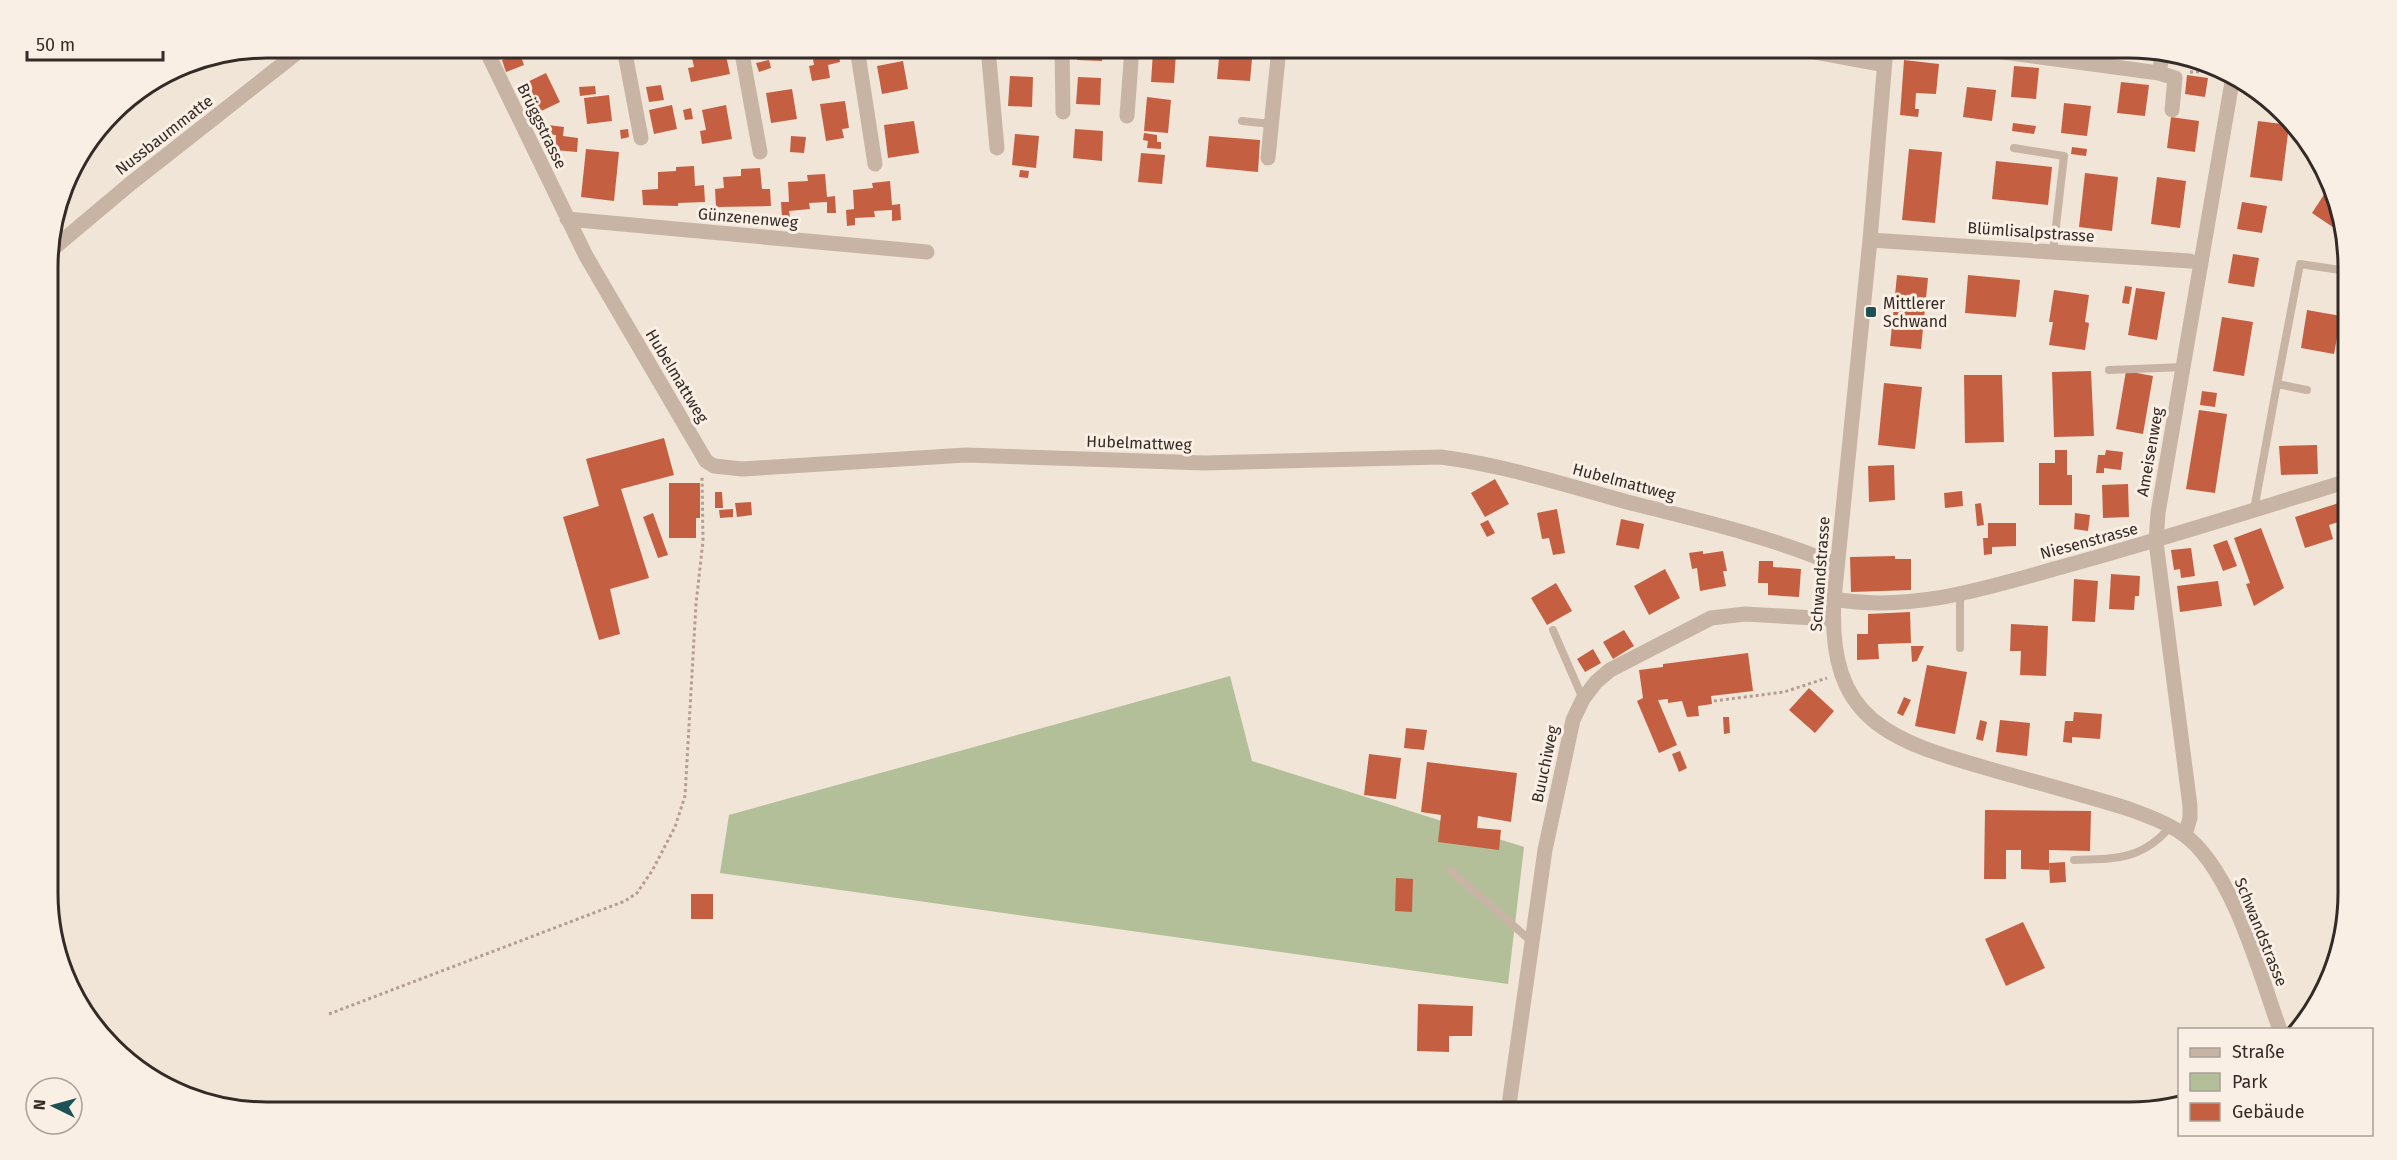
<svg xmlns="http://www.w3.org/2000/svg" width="2397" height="1160" font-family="'Fira Sans',sans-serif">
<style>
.green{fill:#b3bf99}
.building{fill:#c55f42}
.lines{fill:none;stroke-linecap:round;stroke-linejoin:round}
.path{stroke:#b49e8f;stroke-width:3;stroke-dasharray:3 3;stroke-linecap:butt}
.lane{stroke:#c8b4a4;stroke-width:8}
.street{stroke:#c8b4a4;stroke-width:15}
.poi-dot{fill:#1c5255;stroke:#f9efe4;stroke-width:2}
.labels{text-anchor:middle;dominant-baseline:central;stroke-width:6;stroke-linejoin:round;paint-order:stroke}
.street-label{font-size:16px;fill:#342a26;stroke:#f9efe4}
.poi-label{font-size:16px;fill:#342a26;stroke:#f9efe4;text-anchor:start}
.rim{fill:none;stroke:#342a26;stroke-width:3}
</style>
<rect width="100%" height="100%" fill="#f1e5d8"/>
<!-- green -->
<path class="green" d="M1230 676 1252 761 1524 847 1508 984 720 873 729 815Z"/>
<!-- building -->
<path class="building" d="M502 48H531V50L520 54 524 65 506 72 502 60 505 59Z
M573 48H604V49L574 54Z
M641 48H667L668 54 644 59Z
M713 48 714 53 725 51 730 74 691 82 688 68 694 67 690 49Z
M811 48H838L840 62 828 65 830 78 812 81 809 66 814 65Z
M1002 48H1026L1025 58 1002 57Z
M1077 48H1102V61L1077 60Z
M1220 48H1253L1250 81 1217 79Z
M1153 52 1176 53 1174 83 1151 82Z
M769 60 771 68 759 72 756 63Z
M1904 60 1939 64 1936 94 1916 93 1915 109H1919L1918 117 1900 115Z
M903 61 908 89 882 94 877 66Z
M2014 66 2039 68 2036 99 2011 97Z
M546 73 560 102 533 115 519 86Z
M2187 75 2208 78 2205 97 2185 94Z
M1010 76 1033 77 1032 107 1008 106Z
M1078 77 1101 78 1100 105 1076 104Z
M2121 82 2149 85 2145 116 2117 113Z
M661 85 664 100 649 102 646 87Z
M595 86 596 94 580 96 579 87Z
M1967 87 1996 90 1992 121 1963 117Z
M792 89 797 119 771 123 766 93Z
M609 95 612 121 587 124 584 98Z
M1147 97 1171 100 1168 133 1144 131Z
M845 101 849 128 842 129 844 138 826 141 820 104Z
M2064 103 2091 106 2087 136 2061 133Z
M672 105 677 129 654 134 649 110Z
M726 105 732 139 702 144 700 131 706 130 702 110Z
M691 108 693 119 685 120 683 110Z
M2171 117 2199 121 2195 152 2167 148Z
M914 121 919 153 888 158 884 125Z
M2258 121 2289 125 2282 181 2250 177Z
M2013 123 2036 126 2034 134 2012 131Z
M548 125 564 127 563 136 578 138 577 152 555 150 556 135 547 134Z
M628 129 629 137 621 139 620 130Z
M1075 129 1103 131 1102 161 1073 158Z
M1144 133 1157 135V142H1161V149L1147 148 1148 141 1143 140Z
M1015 134 1039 136 1036 168 1012 165Z
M791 136 806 137 804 153 790 152Z
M1209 136 1260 140 1258 172 1206 167Z
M2072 147 2087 149 2086 156 2071 154Z
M586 149 619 152 614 201 581 197Z
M1909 149 1942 152 1935 223 1902 220Z
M1141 153 1165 155 1162 184 1138 182Z
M1996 161 2052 167 2048 205 1992 199Z
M694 166 695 186 704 185 705 202 678 203V206L643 205 642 190 658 189V172L676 171V167Z
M760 168 762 189H770L771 206 716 207 715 189 724 188 723 177 741 176V169Z
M1020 170 1029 171 1028 178 1019 177Z
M2085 173 2118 177 2112 231 2079 227Z
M825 174 827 197 835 196 836 213H827V202L809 203 810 209 789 211 790 217 782 218 781 202H789L788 182 808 181 807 175Z
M2157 177 2186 181 2180 228 2151 224Z
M890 181 892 205 900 204 901 220 892 221V210L874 211 875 217 855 218V225L847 226 846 210 854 209 853 190 873 188 872 183Z
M2327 190 2346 236 2312 213Z
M2242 202 2267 206 2262 233 2237 229Z
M2233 254 2259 258 2254 287 2228 283Z
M1897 275 1928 278 1921 349 1890 346Z
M1968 275 2020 280 2016 317 1965 313Z
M2125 286 2132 287 2129 304 2122 303Z
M2136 288 2165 292 2157 340 2128 335Z
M2054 290 2089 295 2085 322 2089 323 2085 350 2049 345 2053 322H2049Z
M2307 310 2341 316 2334 354 2301 348Z
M2222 317 2253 322 2244 376 2213 371Z
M2091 371 2094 436 2054 437 2052 372Z
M2126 371 2153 376 2143 434 2116 429Z
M1964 375H2002L2004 442 1965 443Z
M1884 383 1922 387 1915 449 1878 445Z
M2202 391 2217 393 2215 407 2200 405Z
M2199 410 2227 414 2215 493 2186 489Z
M664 438 674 475 621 489 649 578 610 589 620 634 599 640 563 517 599 506 586 459Z
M2317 445 2318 474 2281 475 2279 446Z
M2055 450H2067V475H2072V505H2039V463H2055Z
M2106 450 2123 452 2121 470 2104 468V473H2096L2098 455H2105Z
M1894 465 1895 500 1869 502 1868 466Z
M1495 479 1509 504 1485 517 1471 493Z
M669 483H700V518H696V538H669Z
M2128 484 2129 517 2103 518 2102 485Z
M1962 491 1963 506 1945 508 1944 493Z
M715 492H722L723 508H715Z
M751 502 752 515 737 517 735 503Z
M2342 502 2348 519 2329 525 2333 539 2305 548 2295 517Z
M1981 503 1984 525 1977 526 1975 504Z
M733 509V517L720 518 719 510Z
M1557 509 1565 553 1553 555 1549 538 1542 539 1537 513Z
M653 513 668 555 658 558 643 517Z
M2075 513 2090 515 2088 531 2074 529Z
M1621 519 1644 524 1639 549 1616 545Z
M1488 520 1495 533 1487 537 1480 524Z
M1988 523H2016V546L1992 547V554L1984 555 1983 538H1988Z
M2261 528 2284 588 2254 606 2246 584 2250 583 2234 538Z
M2227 540 2237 566 2223 571 2213 545Z
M2191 548 2195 576 2181 578 2180 569 2174 570 2171 550Z
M1703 551V554L1723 551 1727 571H1723L1726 586 1700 591 1697 568 1692 569 1689 553Z
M1895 556V559H1911V590L1851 592 1850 557Z
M1759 561H1773V567L1801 569 1799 597 1768 595V583H1758Z
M1665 569 1680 598 1649 615 1634 586Z
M2111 574 2140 576 2139 596H2135L2134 610 2109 609Z
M2074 579 2098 581 2095 622 2072 621Z
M2218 581 2222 606 2180 612 2177 586Z
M1556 583 1572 611 1547 625 1531 598Z
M1910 612 1911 643 1878 644 1879 659 1857 660V634H1868V614Z
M2011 624 2048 626 2046 676 2020 675 2021 651H2010Z
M1624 630 1634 646 1613 659 1603 642Z
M1911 646H1924L1917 661 1912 662Z
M1593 649 1601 663 1585 672 1577 659Z
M1748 653 1753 691 1711 696 1712 704 1698 706 1699 716 1687 717 1682 701 1668 703V699L1658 700 1677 745 1659 753 1637 701 1643 698 1639 670 1663 667V664Z
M1927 665 1967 672 1955 734 1915 726Z
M1809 688 1834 711 1815 733 1789 710Z
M1904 697 1911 700 1903 716 1897 713Z
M2074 712 2102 714 2100 739 2072 737V743L2063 742 2065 721H2073Z
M1723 717H1729L1730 733 1724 734Z
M1980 720 1987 722 1983 741 1976 739Z
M2000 720 2030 723 2027 756 1996 752Z
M1406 728 1427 730 1424 750 1404 748Z
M1680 751 1687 768 1679 772 1672 754Z
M1369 754 1401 758 1396 799 1364 795Z
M1427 762 1517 773 1511 822 1478 816 1477 828 1501 830 1499 850 1438 842 1441 815 1421 812Z
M1985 810 2091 811 2090 851 2049 850V870L2021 869V850H2006V879H1984Z
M2065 862 2066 882 2050 883 2049 863Z
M1396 878 1413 879 1412 912 1395 911Z
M691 894H713V919H691Z
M2023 922 2045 968 2006 986 1985 939Z
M1418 1004 1473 1006 1472 1036H1449V1052L1417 1051Z"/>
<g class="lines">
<!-- path -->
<path class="path" d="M2190 72 2219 71
M1714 701 1784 692 1827 678
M329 1014 625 901 637 893 652 871 675 827 685 796 696 604 703 541 702 477"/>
<!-- lane -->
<path class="lane" d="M857 49 871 52 913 48
M1242 121 1272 124
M2014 148 2064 156 2053 252
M2109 370 2184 367
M2277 384 2300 264 2347 271
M2254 510 2277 384 2307 390
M1960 595V648
M1553 630 1583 699
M2074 860C2115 859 2142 860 2170 827
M1450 870 1531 941"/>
<!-- street -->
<path class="street" d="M485 48 586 256 699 449 706 461 714 466 742 469 966 455 1205 463 1441 457C1503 465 1566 485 1627 502 1698 520 1769 536 1837 565
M624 48 641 138
M741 48 760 152
M857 48 875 164
M988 48 997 148
M1062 48 1063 112
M1793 48 1884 65
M1886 48 1870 240 1834 599C1827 722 1891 741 1993 770 2039 783 2084 795 2129 809 2148 816 2167 823 2183 834 2232 868 2260 975 2280 1030
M1973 48 2159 73 2175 78 2172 110
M2159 73 2162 56
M1127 116 1132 48
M1268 158 1279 48
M567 219 927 252
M1870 240 2190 261
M49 252 130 184 303 48
M1834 599C1913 613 1990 587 2065 566 2160 540 2254 510 2348 481
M2185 835 2190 818V806L2156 542 2158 513 2233 76
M1508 1112 1545 850 1573 720 1583 699 1596 682 1610 670 1711 618 1745 614 1833 619"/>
</g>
<!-- markers -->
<rect class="poi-dot" x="1865" y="306" width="12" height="12" rx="3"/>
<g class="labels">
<!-- street labels -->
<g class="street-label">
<text transform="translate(542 126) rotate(64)">Brüggstrasse</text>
<text transform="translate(164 135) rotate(-38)">Nussbaummatte</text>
<text transform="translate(748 218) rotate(5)">Günzenenweg</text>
<text transform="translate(2031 232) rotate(4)">Blümlisalpstrasse</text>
<text transform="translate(677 376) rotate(59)">Hubelmattweg</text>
<text transform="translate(1139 443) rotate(2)">Hubelmattweg</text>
<text transform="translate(2150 452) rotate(-80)">Ameisenweg</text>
<text transform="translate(1624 482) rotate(15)">Hubelmattweg</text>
<text transform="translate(2089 541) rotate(-15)">Niesenstrasse</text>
<text transform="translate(1820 574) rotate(-86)">Schwandstrasse</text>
<text transform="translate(1545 764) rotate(-78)">Buuchiweg</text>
<text transform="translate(2261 932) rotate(68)">Schwandstrasse</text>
</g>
<!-- poi labels -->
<g class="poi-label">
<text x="1883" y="303">Mittlerer<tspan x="1883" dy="18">Schwand</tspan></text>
</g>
</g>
<!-- crop -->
<path d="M0 0H2397V1160H0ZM267 58H2129A209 209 0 0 1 2338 267V893A209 209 0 0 1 2129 1102H267A209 209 0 0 1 58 893V267A209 209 0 0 1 267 58Z" fill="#f9efe4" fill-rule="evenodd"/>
<path class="rim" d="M267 58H2129A209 209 0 0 1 2338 267V893A209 209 0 0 1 2129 1102H267A209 209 0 0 1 58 893V267A209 209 0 0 1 267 58Z"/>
<!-- legend -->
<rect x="2178" y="1028" width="195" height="108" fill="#f9efe4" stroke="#aaa098" stroke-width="1.5"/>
<rect x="2190" y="1048" width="30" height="9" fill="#c8b4a4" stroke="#aaa098" stroke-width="1.5"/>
<text x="2232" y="1058" font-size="18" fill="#342a26">Straße</text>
<rect x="2190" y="1073" width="30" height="18" fill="#b3bf99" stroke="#aaa098" stroke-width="1.5"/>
<text x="2232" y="1088" font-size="18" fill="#342a26">Park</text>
<rect x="2190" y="1103" width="30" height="18" fill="#c55f42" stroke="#aaa098" stroke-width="1.5"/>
<text x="2232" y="1118" font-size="18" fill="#342a26">Gebäude</text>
<!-- north arrow -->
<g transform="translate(54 1106) rotate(275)"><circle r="28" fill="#f9efe4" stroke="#aaa098" stroke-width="1.5"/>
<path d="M0-4.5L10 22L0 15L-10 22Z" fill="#1c5255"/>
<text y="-9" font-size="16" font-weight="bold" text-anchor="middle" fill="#342a26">N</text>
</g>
<!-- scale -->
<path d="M27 51v9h136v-9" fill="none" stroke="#342a26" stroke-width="3"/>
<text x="36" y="51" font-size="18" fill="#342a26" stroke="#f9efe4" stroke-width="4.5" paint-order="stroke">50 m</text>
</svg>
